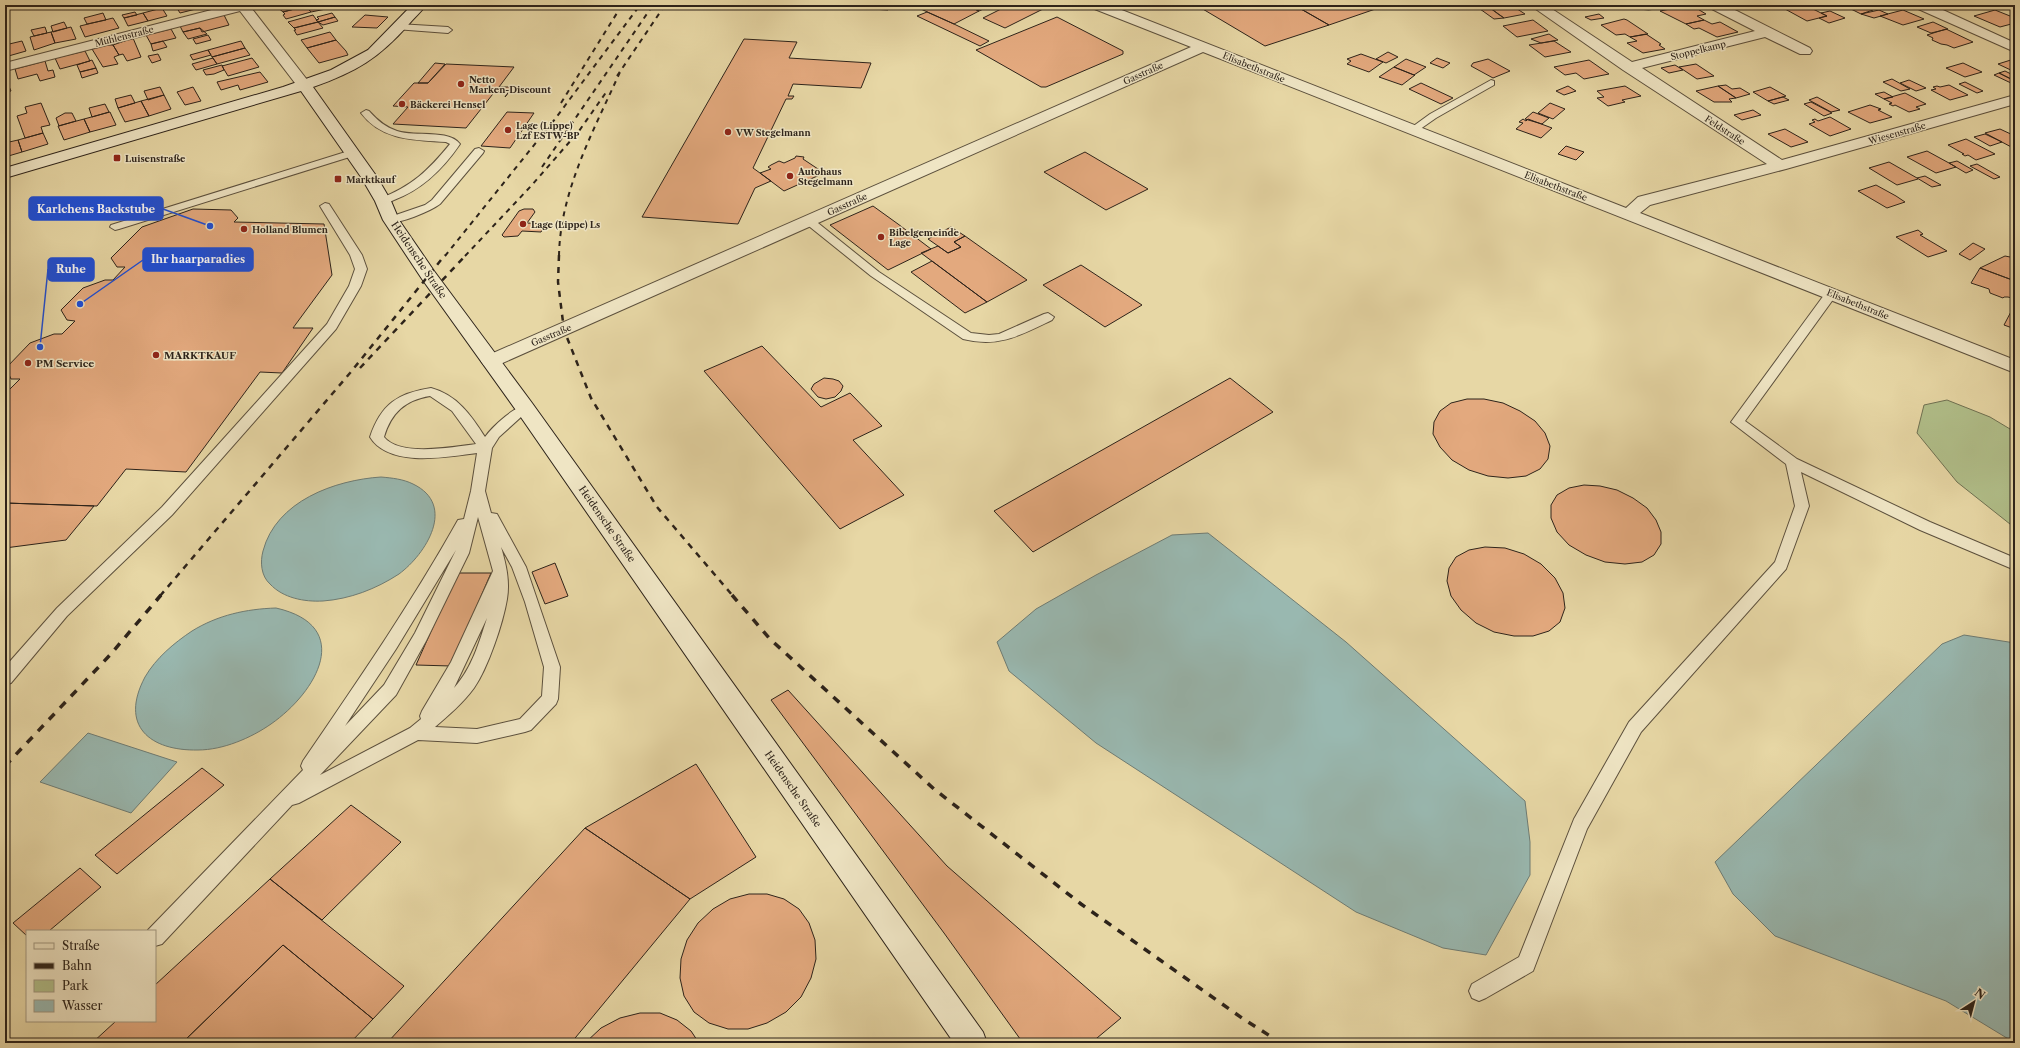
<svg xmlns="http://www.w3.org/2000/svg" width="2020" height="1048" font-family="'Libre Caslon Text',serif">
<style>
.green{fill:#b1bf8a;stroke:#6f7152}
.water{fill:#99b8b0;stroke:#6e7c74}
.building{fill:#e3a97e;stroke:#2d231a}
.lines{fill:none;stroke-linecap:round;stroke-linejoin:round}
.service-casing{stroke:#5c503d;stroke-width:2}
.minor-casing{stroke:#5c503d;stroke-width:2}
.secondary-casing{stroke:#2d231a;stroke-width:2}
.service{fill:#efe5c4;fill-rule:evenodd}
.minor{fill:#efe5c4;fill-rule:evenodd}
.secondary{fill:#efe5c4;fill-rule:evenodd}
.rail-far2{stroke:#2d231a;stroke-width:2;stroke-dasharray:5 5;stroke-linecap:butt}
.rail-far1{stroke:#2d231a;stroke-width:2.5;stroke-dasharray:6 6;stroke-linecap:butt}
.rail{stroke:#2d231a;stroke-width:3.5;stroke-dasharray:8 8;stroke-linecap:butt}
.poi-dot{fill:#8f2418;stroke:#efe5c4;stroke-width:1.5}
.labels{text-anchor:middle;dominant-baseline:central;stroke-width:3;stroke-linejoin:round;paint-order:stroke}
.far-street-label{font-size:9px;fill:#2d231a;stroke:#efe5c4}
.far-poi-label{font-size:9px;font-weight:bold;fill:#2d231a;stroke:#efe5c4;text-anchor:start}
.street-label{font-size:10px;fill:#2d231a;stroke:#efe5c4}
.poi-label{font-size:10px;font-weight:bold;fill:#2d231a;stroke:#efe5c4;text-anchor:start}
.leader{fill:none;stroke:#1d4ed8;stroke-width:1.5}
.callout-dot{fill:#1d4ed8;stroke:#efe5c4;stroke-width:1.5}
.callout{fill:#1d4ed8;stroke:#1d4ed8;stroke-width:1.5}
.callout-label{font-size:11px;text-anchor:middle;font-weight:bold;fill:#fff}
</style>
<rect width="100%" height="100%" fill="#e7d7a5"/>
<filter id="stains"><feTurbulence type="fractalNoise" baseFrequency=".005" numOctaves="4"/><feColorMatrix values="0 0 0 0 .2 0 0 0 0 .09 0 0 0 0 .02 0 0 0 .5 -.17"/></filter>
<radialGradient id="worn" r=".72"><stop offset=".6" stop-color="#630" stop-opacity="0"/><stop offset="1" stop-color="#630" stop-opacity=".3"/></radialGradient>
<!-- green -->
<path class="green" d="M1947 400 1990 417 2015 432V528L1957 482 1917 433 1924 405Z"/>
<!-- water -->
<path class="water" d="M381 477C392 478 403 479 413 484 457 505 426 554 399 574 376 589 350 599 323 601 304 602 283 598 270 584 261 576 260 562 263 551 276 501 335 480 381 477Z
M1208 533 1346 642 1525 801 1530 842V875L1486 955 1443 948 1356 912 1096 743 1009 671 997 642 1036 609 1096 575 1172 535Z
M276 608C355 626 317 692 271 724 251 738 223 750 198 750 150 751 119 726 145 677 156 658 174 643 192 631 218 615 246 609 276 608Z
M1964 635 2015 643V1043L1946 1001 1775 936 1733 894 1715 862 1942 644Z
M88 733 177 762 131 813 40 782Z"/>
<!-- building -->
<path class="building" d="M175 5H212L180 13Z
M282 5H306V6L283 12 276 6Z
M318 5H324L326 9 311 12 307 8Z
M800 5H889L888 10Z
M912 5H965L979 11 954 24Z
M965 5H992L979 11Z
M1009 5H1043L1047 7 1005 28 983 18Z
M1196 5H1294L1329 25 1265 46Z
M1294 5H1387L1329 25Z
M1503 5H1511L1525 14 1504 18 1489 7Z
M1691 5 1706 14 1697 16 1704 20 1686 24 1660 11Z
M1795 5H1805L1827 16 1807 21 1785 9Z
M1854 5 1864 6 1873 10 1861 14 1847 7Z
M306 6 311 12 286 19 283 15 285 14 283 12Z
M162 8 167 16 148 21 143 13Z
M1490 8 1498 14 1504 18 1494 19 1480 9Z
M1879 10 1888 14 1874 18 1861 14Z
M1903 10 1924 19 1903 25 1880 16Z
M1995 10 2015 18V23L2000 27 1974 16Z
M1830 11 1845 18 1829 23 1819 18 1827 16 1821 13Z
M135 12 137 15 124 18 122 15Z
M927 12 954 24 989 41 980 46 917 16Z
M103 13 106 20 87 24 84 18Z
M143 13 148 21 128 26 124 18Z
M332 13 335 17 318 22 316 20 319 19 317 17Z
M1599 14 1604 18 1591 20 1585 17Z
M224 15 229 25 202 32 200 28 183 32 180 26Z
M313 15 318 22 294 28 288 22Z
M365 15 388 17 377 28 352 27Z
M335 17 338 21 323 25 318 22Z
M1057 17 1123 51V54L1046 87H1041L976 50Z
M113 18 119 28 85 37 80 26Z
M1624 19 1627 20 1648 34 1630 37 1625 34 1616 35 1601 25Z
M1533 20 1548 31 1517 37 1503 26Z
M1704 20 1712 24 1720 22 1738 32 1717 37 1699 28 1694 29 1686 24Z
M64 22 67 28 53 32 51 26Z
M318 22 323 28 297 35 294 30H296L294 28Z
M1933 22 1948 29 1931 33 1917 27Z
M45 27 47 33 34 36 31 30Z
M71 27 76 39 55 43 51 32Z
M200 28 207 34 188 39 183 32Z
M171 29 176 38 151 44 146 35Z
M1946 29 1973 42 1954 48 1947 45 1941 44 1932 40 1933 38 1927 35Z
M51 32 55 43 34 50 30 37Z
M330 32 336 40 307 48 301 40Z
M1549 34 1558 40 1541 43 1531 39Z
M1646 34 1661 44 1659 45 1665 49 1643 53 1627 43 1637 41 1630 37Z
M208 35 211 40 196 44 193 39Z
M133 38 141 57 127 61 123 54 119 55 113 45Z
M744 39 797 42 789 58 871 63 861 88 793 84 788 96H794L792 99H786L753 168 771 181 755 188 738 224 642 217Z
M336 40 346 51 348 55 319 63 307 48Z
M22 41 26 51 5 57V45Z
M163 41 167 47 153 51 151 44Z
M241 41 245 48 212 57 208 50Z
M1554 41 1571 52 1545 57 1529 45Z
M107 45H113L119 55 114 57 118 64 103 67 92 49Z
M245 48 250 55 217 64 212 57Z
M208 50 211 55 193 60 190 55Z
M85 51 90 61 60 69 55 58Z
M1388 52 1398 57 1386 63 1376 59Z
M158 54 161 60 152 63 148 56Z
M1361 54 1383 62 1369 72 1347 64 1351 61 1347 59Z
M213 58 217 64 196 70 192 64Z
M252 58 259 67 228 76 222 66Z
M1437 58 1450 63 1443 68 1430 63Z
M1406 59 1426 67 1414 75 1394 67Z
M1488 59 1510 71 1493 78 1471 66 1473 63Z
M2014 59 2015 72 1998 64Z
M92 60 96 68 80 72 77 65Z
M1589 60 1609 74 1584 79 1576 73 1565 75 1554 67Z
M45 61 48 71 53 70 55 77 40 81 37 74 18 79 15 69Z
M435 63 445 64 428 83H418Z
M1963 63 1982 72 1965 77 1946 68Z
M446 64 514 67 499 87H513L505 97 509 91 496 90 466 128 393 124 408 107 393 106 414 83H428Z
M1696 64 1714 76 1697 79 1679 67Z
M222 65 224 70 214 74 206 75 203 70Z
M1675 65 1683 70 1669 73 1661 68Z
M1394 67 1414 75H1415L1402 85 1379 77Z
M96 68 98 73 82 78 80 72Z
M2005 71 2015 76V81L1999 73Z
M260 72 268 82 240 90 238 85 221 90 217 82Z
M1999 73 2015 81V82L2011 83 1994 75Z
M1892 79 1910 89 1901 91 1883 82Z
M1909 80 1926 88 1916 91 1900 83Z
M1965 82 1983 91 1977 93 1959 84Z
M1421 83 1453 98 1441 104 1409 89Z
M5 84H8L11 91 5 93Z
M1726 85 1732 89 1740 88 1750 94 1736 98 1718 86Z
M1949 85 1968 95 1950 100 1931 90 1936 89 1933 87 1937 86 1940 87Z
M1568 86 1576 91 1564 95 1556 91Z
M1625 86 1641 96 1622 100 1625 102 1608 106 1597 98 1604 97 1597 91Z
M1718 86 1736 98 1729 99 1732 102H1714L1696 91Z
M160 87 164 95 148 100 144 91Z
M193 87 201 101 185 105 177 92Z
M1770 87 1786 96 1768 101 1753 92Z
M1884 92 1893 97 1884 99 1875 94Z
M1905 93 1926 104 1916 107 1920 109 1909 112 1895 105 1893 106 1889 104 1892 103 1884 99Z
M131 95 135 103 118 108 115 99Z
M164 95 171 109 149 116 141 101Z
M1783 97 1789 100 1774 104 1768 101Z
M1817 97 1840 110 1831 112 1809 100Z
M141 101 149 116 125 122 118 108Z
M1811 102 1832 113 1824 116 1804 104Z
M41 103 50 125 41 127 43 133 25 138 17 116 27 113 25 107Z
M1550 103 1565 109 1553 119 1538 113Z
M105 104 109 112 92 117 89 108Z
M1870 105 1881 109 1878 110 1892 117 1870 123 1848 112Z
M1753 110 1761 115 1742 120 1734 115Z
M110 112 116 125 90 132 84 119Z
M507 112 534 113 510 148 481 146Z
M1533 112 1549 118 1542 124 1525 119Z
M65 113H72L76 121 59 126 56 118Z
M1830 117 1851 129 1830 136 1809 124 1815 122 1812 120 1815 119 1818 121Z
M84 119 90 132 64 140 58 126Z
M1523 119 1526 121 1528 119 1552 128 1541 138 1516 129 1523 123 1519 122Z
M1785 129 1808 142 1791 147 1768 134Z
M2000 129 2015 136V149L1985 133Z
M5 130 10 142 5 143Z
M43 133 48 144 22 152 18 140Z
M1985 134 2002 142 1990 146 1974 137Z
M1966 139 1995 154 1976 160 1968 155 1965 156 1962 154H1964L1948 145Z
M18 140 22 152 5 157V143Z
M1566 146 1584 152 1576 160 1558 154Z
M1927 151 1949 163 1956 167 1936 173 1907 157Z
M1085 152 1148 189 1106 210 1044 172Z
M796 156 804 157 803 159 824 173 784 191 760 173 771 169 768 167 771 165 779 161 784 163 795 158Z
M1957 161 1973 170 1966 173 1949 163Z
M1889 162 1917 178 1918 179 1897 185 1869 168Z
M1977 164 2000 177 1994 179 1970 166Z
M1925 176 1941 185 1932 187 1917 178Z
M1876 185 1896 196 1905 202 1887 208 1858 191Z
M873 206 898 224 931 249 888 270 830 225Z
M193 209 231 210 238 218 234 222 324 224 332 275 293 328H313L282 373 260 372 186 472 126 469 97 506 5 503V394L20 379H11L6 368 30 343 54 334H62L75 321 67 320 61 310 83 288 105 280H113L125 267H117L111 258 142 227Z
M524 209H533L535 212 527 223 546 224 541 232 522 231 518 236 504 237 502 235 519 211Z
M951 227 965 236 954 242 961 247 948 253 928 239Z
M1918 230 1923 234 1920 235 1947 251 1928 257 1896 237Z
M965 236 1027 280 987 302 921 253 938 246 948 253 961 247 954 242Z
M1973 243 1985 249 1970 260 1959 254Z
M2005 256 2015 258V281L1980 268Z
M932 261 987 302 965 313 911 272Z
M1081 265 1142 305 1105 327 1043 285Z
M1980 268 2015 281V299L2008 297H2004L2003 298 1990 293 1989 289 1971 283Z
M2015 304V329L2004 325Z
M762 346 821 407 850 393 882 426 853 440 904 495 840 529 704 371Z
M824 378 833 379 839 381 843 386 841 391 835 397 826 399 818 397 811 389 814 384Z
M1230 378 1273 412 1033 552 994 511Z
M1467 399H1484L1503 403 1520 411 1535 421 1545 433 1550 446 1548 459 1540 469 1526 476 1508 478 1488 476 1469 470 1452 460 1440 447 1433 434 1434 422 1440 411 1451 403Z
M1584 485 1600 486 1617 490 1633 498 1647 508 1656 520 1661 532V544L1654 555 1642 562 1625 564 1605 562 1586 555 1569 545 1557 532 1551 518V505L1557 495 1569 488Z
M5 503 94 506 66 540 5 548Z
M1485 547 1505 548 1524 554 1541 564 1555 578 1563 593 1565 608 1560 622 1549 631 1533 636H1514L1494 632 1476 623 1461 610 1451 596 1447 581 1449 568 1456 557 1469 550Z
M555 563 568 596 545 604 532 572Z
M457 573H491L451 666 416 665Z
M788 690 947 866 1121 1018 1091 1043H1023L944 933 771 700Z
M696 764 756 857 690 899 585 828Z
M202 768 224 785 117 874 95 855Z
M351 805 401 842 322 920 270 879Z
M585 828 690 899 571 1043H387Z
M80 868 101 887 49 931H27V936L13 923Z
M270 879 404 986 373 1019 283 945 182 1043H92L116 1021H155V985Z
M749 894H767L784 899 799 909 809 923 815 940 816 959 811 978 801 997 786 1012 767 1023 748 1029H728L709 1023 694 1012 684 996 680 978 681 959 687 940 698 923 713 909 730 899Z
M283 945 373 1019 350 1043H182Z
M640 1013H660L677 1020 691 1031 699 1043H585L601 1028 620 1018Z"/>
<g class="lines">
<defs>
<path id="service" d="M398 24 448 27 452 30 448 33 395 29 394 27Z
M1491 80 1494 81V85L1436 118 1416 132H1410L1408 130 1430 114Z
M366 110 369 111C377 120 385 127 397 131 415 137 449 129 460 144 443 169 423 189 394 200 389 202 385 205 379 203L378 201 379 199C412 186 428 171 450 144L446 142C415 140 382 141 361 113Z
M479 148 484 151 483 153 440 204C431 211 398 225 387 222L386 220 387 218 425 205 432 200 475 149Z
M352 150 356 151 357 153 356 155 119 229 115 230 110 227 111 225Z
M325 203 329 204 362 255 367 269 361 286 336 329 172 515 67 616 11 683 5 685V667L57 608 162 507 327 324 349 286 355 269 350 255 320 206Z
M809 218 813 219 879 272 971 333 989 335 999 334 1044 314 1048 313 1054 317 1052 320C1021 335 999 348 963 339L871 276 805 223 804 221Z
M1831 290 1837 294 1745 421 1797 459 1930 522 2015 558V570L1920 530 1801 472 1809 506 1786 569 1641 732 1587 829 1533 971 1486 998 1479 1001 1472 998 1469 991 1472 984 1519 957 1574 819 1629 722 1775 562 1795 506 1786 464 1731 422 1827 291Z
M431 388C457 395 471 415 485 437 491 428 518 402 530 405L531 408 499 437 492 448 485 491 491 513 497 514 526 567 560 667 558 699 556 704 531 730 525 732 477 743 418 740 299 803 292 805 162 944 155 946V931L148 930 303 770 301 766 303 761C357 682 411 604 458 520L464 519 471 491 477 453C447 457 389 468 370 437 381 404 398 393 431 388ZM430 396 452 411 476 444C453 447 400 457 384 437 391 413 405 400 430 396ZM478 517 493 571 451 662 422 711 420 716 421 719 410 728 320 775 396 695 426 641 469 553ZM501 547 512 567 525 602 544 667 542 696 520 719 477 729 435 727C449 715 463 703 474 688 488 668 503 623 507 599 510 581 506 564 501 547ZM456 550 415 633 384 685 345 726 396 649ZM487 618C479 643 472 668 454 688Z"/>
<path id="minor" d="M231 5H249L308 81 310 84 308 87H298L240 11 5 71V63Z
M1090 5H1109L1626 208 1638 197 1767 164 1623 70 1530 5H1546L1632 62 1755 31 1710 8 1708 5H1725L1810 48 1812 51 1810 54H1800L1765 37 1642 68 1782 160 2015 95V104L1786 169 1650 205 1640 213 2015 360V373L1203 52 498 365 491 367 484 365 481 361 484 357 1191 47 1092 8Z
M1643 5H1659C1655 10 1650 10 1644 9Z
M1914 5H1932L2015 43V52L1916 8Z"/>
<path id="secondary" d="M412 5H426C421 12 415 17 409 24 379 58 356 72 313 87L377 177 391 201 399 220 434 271 532 403 983 1032 987 1043H954L518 413 422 279 383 220 375 201 361 177 301 91 5 178V168L283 87 331 70 368 50Z"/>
</defs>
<!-- service casing -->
<use href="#service" class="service-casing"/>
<!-- minor casing -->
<use href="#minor" class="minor-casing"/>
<!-- secondary casing -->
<use href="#secondary" class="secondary-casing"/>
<!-- service -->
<use href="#service" class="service"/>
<!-- minor -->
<use href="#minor" class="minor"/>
<!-- secondary -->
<use href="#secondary" class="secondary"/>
<!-- rail-far2 -->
<path class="rail-far2" d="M617 76 665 5
M561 103 622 5
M542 167 653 5
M445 256 555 119 640 5
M465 256 532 185 579 131 607 91
M559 256C560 191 594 130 620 72"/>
<!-- rail-far1 -->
<path class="rail-far1" d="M559 255 558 282 564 330 591 398 657 507 733 596
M360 368 466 255
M160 596 350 373 445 255"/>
<!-- rail -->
<path class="rail" d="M732 595 770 639 934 789 1081 904 1242 1018 1281 1043
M5 766 110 655 161 595"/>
</g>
<!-- markers -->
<g class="poi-dot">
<circle cx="461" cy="84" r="4"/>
<circle cx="402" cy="104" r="4"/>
<circle cx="508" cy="130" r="4"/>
<circle cx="728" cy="132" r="4"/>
<rect x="113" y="154" width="8" height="8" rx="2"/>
<circle cx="790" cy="176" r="4"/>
<rect x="334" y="175" width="8" height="8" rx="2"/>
<circle cx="523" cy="224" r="4"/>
<circle cx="244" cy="229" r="4"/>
<circle cx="881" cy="237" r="4"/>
<circle cx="156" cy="355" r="4"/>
<circle cx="28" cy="363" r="4"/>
</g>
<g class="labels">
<!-- far-street labels -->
<g class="far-street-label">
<text transform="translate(124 36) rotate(-14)">Mühlenstraße</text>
<text transform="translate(1698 50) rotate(-14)">Stoppelkamp</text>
<text transform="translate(1254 67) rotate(22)">Elisabethstraße</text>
<text transform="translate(1143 73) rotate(-24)">Gasstraße</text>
<text transform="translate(1725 130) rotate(33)">Feldstraße</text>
<text transform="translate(1897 133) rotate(-16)">Wiesenstraße</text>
<text transform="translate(1556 186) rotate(21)">Elisabethstraße</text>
<text transform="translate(847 204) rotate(-24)">Gasstraße</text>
<text transform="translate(1858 304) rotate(22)">Elisabethstraße</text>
<text transform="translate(551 335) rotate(-23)">Gasstraße</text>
</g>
<!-- far-poi labels -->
<g class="far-poi-label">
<text x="469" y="79">Netto<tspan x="469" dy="10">Marken-Discount</tspan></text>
<text x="410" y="104">Bäckerei Hensel</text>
<text x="516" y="125">Lage (Lippe)<tspan x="516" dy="10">Lzf ESTW-BP</tspan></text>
<text x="736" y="132">VW Stegelmann</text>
<text x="125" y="158">Luisenstraße</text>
<text x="798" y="171">Autohaus<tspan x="798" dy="10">Stegelmann</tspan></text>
<text x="346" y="179">Marktkauf</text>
<text x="531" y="224">Lage (Lippe) Ls</text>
<text x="252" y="229">Holland Blumen</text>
<text x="889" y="232">Bibelgemeinde<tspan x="889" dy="10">Lage</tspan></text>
</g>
<!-- street labels -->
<g class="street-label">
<text transform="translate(419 260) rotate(56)">Heidensche Straße</text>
<text transform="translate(607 524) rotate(55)">Heidensche Straße</text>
<text transform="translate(793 789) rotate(55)">Heidensche Straße</text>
</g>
<!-- poi labels -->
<g class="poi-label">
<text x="164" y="355">MARKTKAUF</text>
<text x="36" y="363">PM Service</text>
</g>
</g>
<!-- callouts -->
<path class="leader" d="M210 226L163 209M80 304L143 260M40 347L48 269"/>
<g class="callout-dot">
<circle cx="210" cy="226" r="4"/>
<circle cx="80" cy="304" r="4"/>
<circle cx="40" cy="347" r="4"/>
</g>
<g class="callout">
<rect x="29" y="197" width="134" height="23" rx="4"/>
<rect x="143" y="248" width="110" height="23" rx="4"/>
<rect x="48" y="258" width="46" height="23" rx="4"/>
</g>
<g class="callout-label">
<text x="96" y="213">Karlchens Backstube</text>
<text x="198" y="263">Ihr haarparadies</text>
<text x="71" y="273">Ruhe</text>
</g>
<!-- margin -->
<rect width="2020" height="1048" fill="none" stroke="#e7d7a5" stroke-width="20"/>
<rect x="6" y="6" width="2008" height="1036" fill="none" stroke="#2d231a" stroke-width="2"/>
<rect x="10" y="10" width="2000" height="1028" fill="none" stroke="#2d231a"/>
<!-- legend -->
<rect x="26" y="930" width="130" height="92" fill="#efe5c4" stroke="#a19780"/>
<rect x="34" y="943" width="20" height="6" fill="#efe5c4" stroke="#a19780"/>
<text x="62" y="950" font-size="12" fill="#2d231a">Straße</text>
<rect x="34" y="963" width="20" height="6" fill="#2d231a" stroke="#a19780"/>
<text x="62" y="970" font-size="12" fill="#2d231a">Bahn</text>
<rect x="34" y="980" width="20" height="12" fill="#b1bf8a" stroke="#a19780"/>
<text x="62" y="990" font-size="12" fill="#2d231a">Park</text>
<rect x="34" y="1000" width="20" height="12" fill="#99b8b0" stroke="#a19780"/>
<text x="62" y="1010" font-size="12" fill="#2d231a">Wasser</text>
<!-- north arrow -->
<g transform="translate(1974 1002) rotate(36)" stroke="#efe5c4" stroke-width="3" paint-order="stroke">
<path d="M0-3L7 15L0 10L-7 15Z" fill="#2d231a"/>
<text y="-6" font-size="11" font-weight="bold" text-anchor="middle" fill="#2d231a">N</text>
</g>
<rect width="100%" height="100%" filter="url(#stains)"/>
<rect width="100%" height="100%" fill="url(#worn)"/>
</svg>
